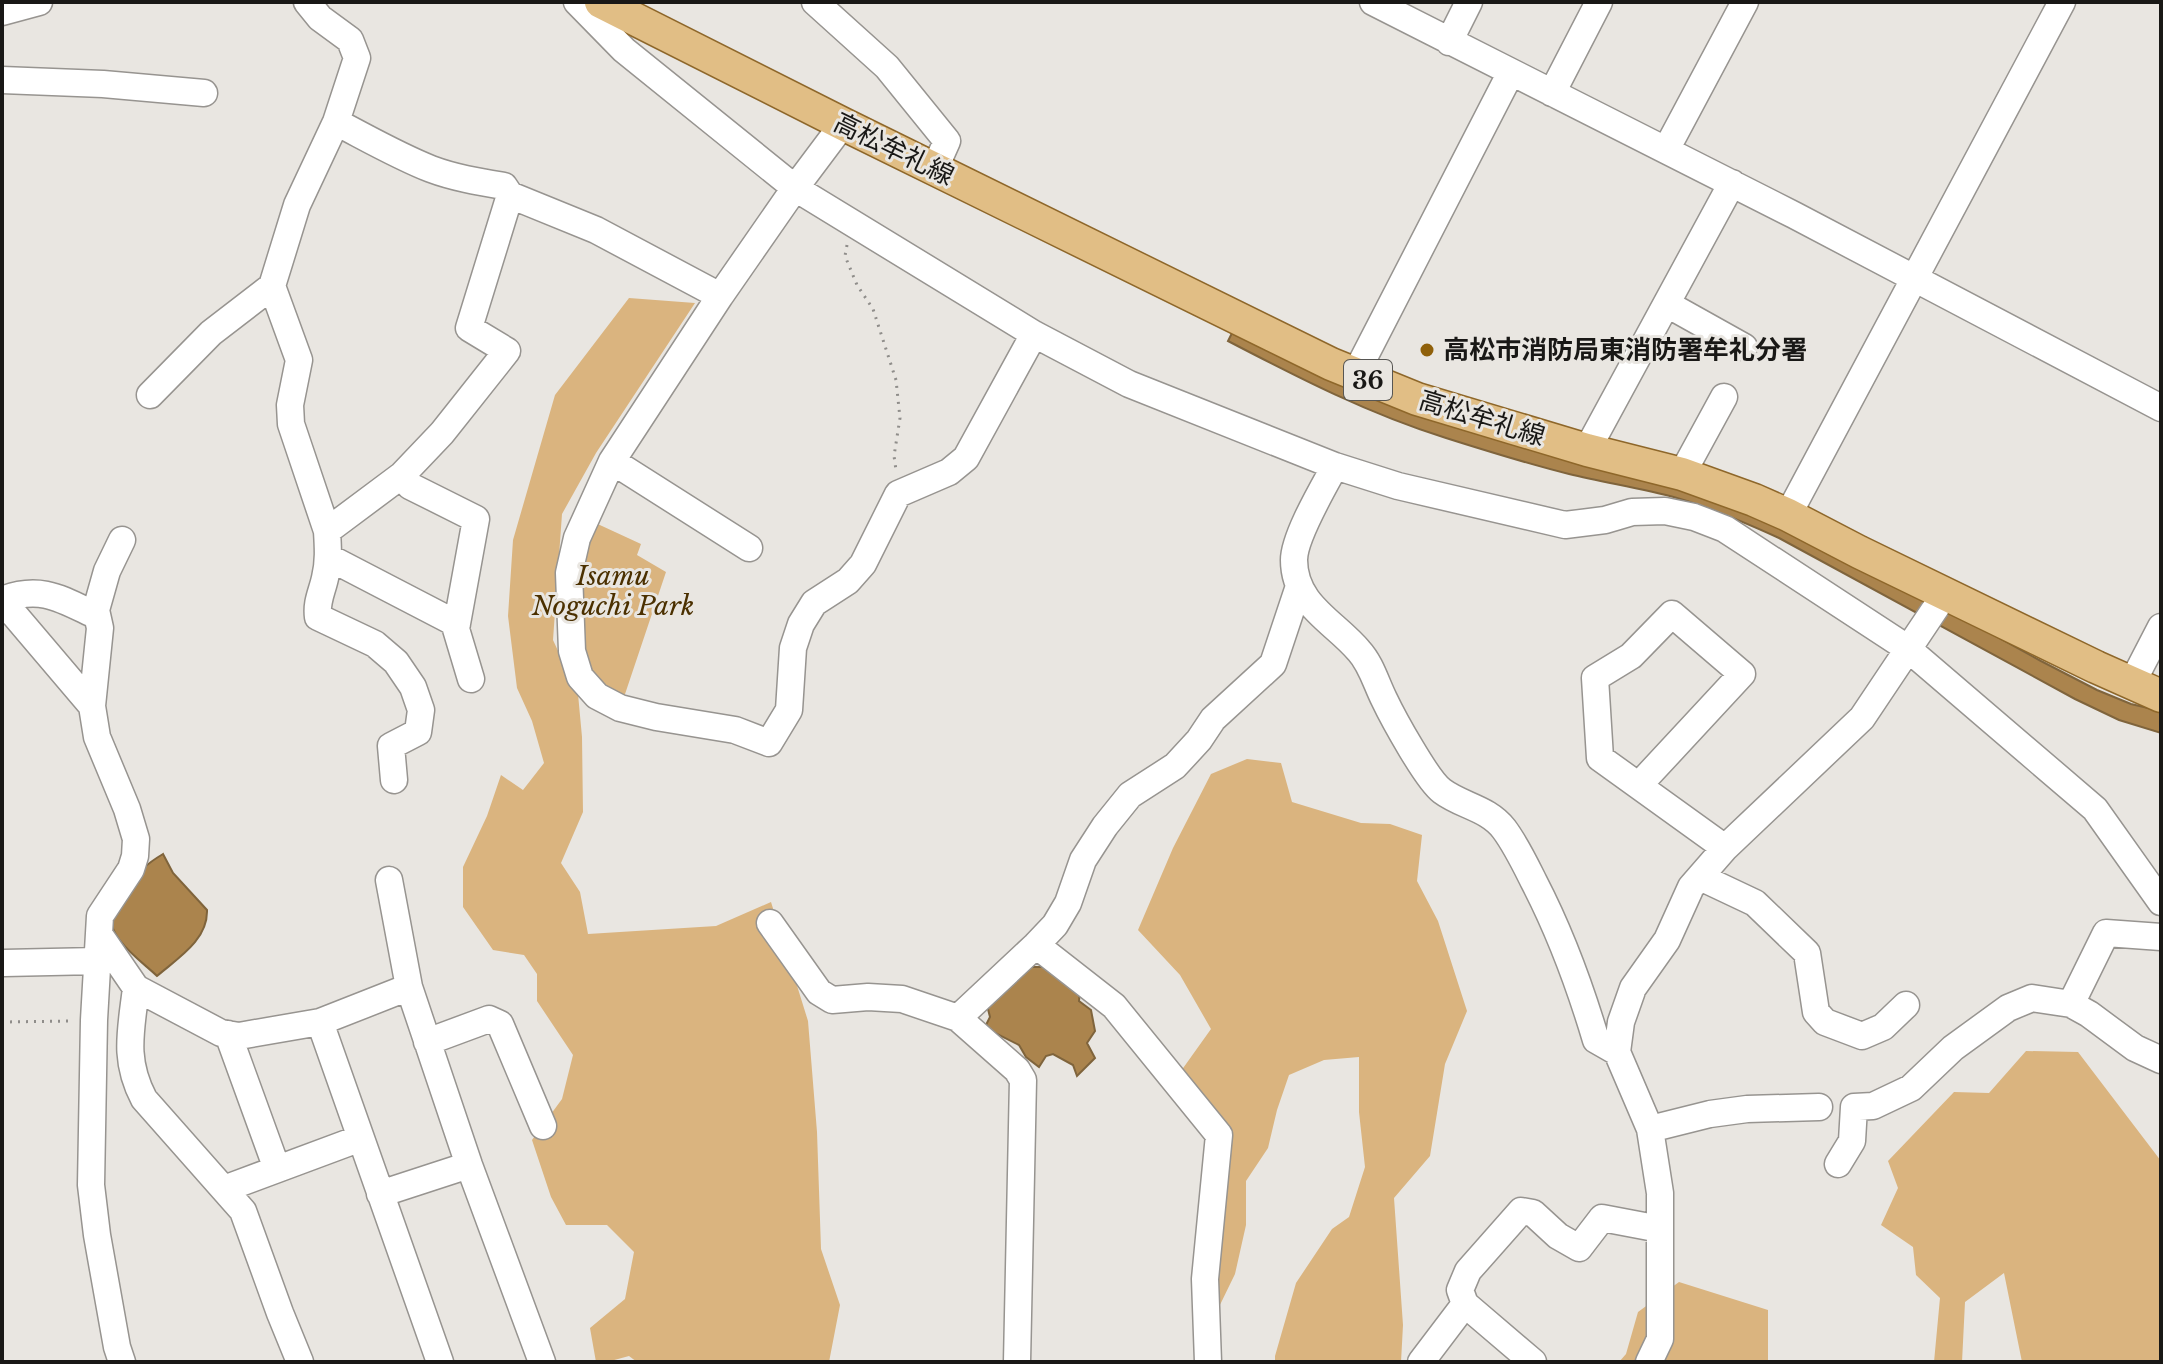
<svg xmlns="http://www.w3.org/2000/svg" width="2163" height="1364" font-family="'Libre Baskerville','Noto Sans JP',serif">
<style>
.green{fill:#dab47f}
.water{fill:#ab844d;stroke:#7f643c;stroke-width:2}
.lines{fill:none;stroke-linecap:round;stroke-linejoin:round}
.minor-casing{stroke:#979490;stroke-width:29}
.major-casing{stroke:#8e672a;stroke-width:35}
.path{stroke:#8f8d8a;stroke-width:3;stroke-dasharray:2 6;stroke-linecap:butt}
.minor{stroke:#fff;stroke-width:26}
.major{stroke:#e1be85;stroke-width:32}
.poi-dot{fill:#8f600a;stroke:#e9e6e1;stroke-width:3}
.labels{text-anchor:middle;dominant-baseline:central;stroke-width:6;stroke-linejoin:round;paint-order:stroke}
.shield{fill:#e9e6e1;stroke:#575653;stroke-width:2}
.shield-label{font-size:24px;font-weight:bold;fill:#191816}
.street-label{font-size:26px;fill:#191816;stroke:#e9e6e1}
.poi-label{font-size:26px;font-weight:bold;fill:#191816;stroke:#e9e6e1;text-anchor:start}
.park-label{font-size:26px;font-style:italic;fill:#4b3000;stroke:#e9e6e1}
</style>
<rect width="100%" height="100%" fill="#e9e6e1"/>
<!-- green -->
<path class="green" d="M629 298 695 303 596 453 562 514 553 640 578 694 582 737 583 812 561 863 580 892 588 934 716 926 771 902 808 1021 817 1132 821 1249 840 1305 829 1362H637L629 1356 607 1362H596L590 1328 625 1299 634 1252 607 1225H566L551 1197 532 1140 562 1099 573 1055 537 1001V974L524 955 493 950 463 907V867L487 816 501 775 523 790 544 763 532 721 517 688 508 616 513 540 555 395Z
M589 520 641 544 637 555 666 572 621 706 572 651Z
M1247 759 1281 763 1292 802 1361 823 1390 824 1422 835 1417 881 1438 921 1467 1011 1445 1064 1430 1156 1394 1198 1403 1325 1401 1362H1275V1356L1296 1283 1332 1229 1349 1217 1365 1167 1359 1112V1057L1324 1060 1289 1075 1277 1110 1268 1148 1246 1181V1225L1235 1274 1217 1311 1222 1178 1181 1071 1211 1029 1180 975 1138 930 1173 848 1211 774Z
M2026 1051 2078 1052 2161 1161V1362H2022L2004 1273 1965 1302 1962 1362H1934L1940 1298 1916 1275 1913 1247 1881 1225 1898 1188 1888 1161 1954 1092 1989 1093Z
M1679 1282 1768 1310V1362H1619L1626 1354 1638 1312Z"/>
<!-- water -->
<path class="water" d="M1234 329 1719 496 1936 603 2041 661 2097 690 2131 704 2161 711V733L2119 720 2075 699 1779 538C1746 523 1712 508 1677 498 1642 488 1605 483 1569 474 1528 464 1487 451 1446 438 1369 414 1299 378 1228 341Z
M163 854 173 873 207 910C208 940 178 958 157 976 143 962 102 935 113 911 116 904 123 897 127 890 140 871 143 866 163 854Z
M1031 967H1050L1080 991 1079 1001 1091 1010 1095 1031 1087 1043 1095 1058 1077 1076 1073 1065 1053 1054 1046 1056 1039 1067 1026 1057 1019 1045 989 1030 986 1025 990 1017 987 1005Z"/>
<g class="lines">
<defs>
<path id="minor" d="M307 2 320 18 350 40 357 58 336 122 297 205 272 286 299 360 290 405 291 424 327 531 402 475 442 433 507 351 469 328 510 195 596 230 720 296
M577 2 624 50 795 188 1034 334 1129 384 1335 466 1398 486 1565 525 1605 520 1632 512 1665 511 1694 517 1725 529 1907 648 2095 809 2161 902
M815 2 887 67 947 141 935 168
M1373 2 1794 215 2161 408
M2 12 39 2
M1449 42 1469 2
M2 80 103 84 204 93
M1552 93 1599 2
M336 122C367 138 398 156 431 169 455 178 480 182 504 186L510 195
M843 124 795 188 720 296 612 461 577 538 569 573 572 651 580 677 597 696 620 708 656 717 735 730 769 743 789 710 793 648 801 624 814 603 848 581 863 564 898 494 949 472 966 458 1034 334
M1666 150 1745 2
M1667 304 1744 347
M1355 375 1511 72
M150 395 211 333 272 286
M1587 450 1732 183
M612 461 749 548
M1335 466C1323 488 1294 537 1294 560 1294 605 1335 622 1359 651 1371 664 1376 683 1384 699 1393 718 1427 780 1442 791 1462 806 1488 808 1504 829 1516 845 1525 864 1534 882 1561 934 1579 983 1596 1040L1617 1052
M1682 474 1724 397
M402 475 410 486 476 519 456 629 471 679
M1788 515 2062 2
M327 531C328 547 329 562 325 578 322 592 316 602 318 617L375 644 396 662 413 687 421 710 418 732 391 746 394 780
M328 557 457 624
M2 600C41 584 63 600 97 616
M2 608 13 613 92 706 97 737 127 809 136 839 135 856 131 869 100 916 94 1020 91 1185 97 1235 117 1347 122 1362
M2132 683 2161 627
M92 706 100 628 96 610 107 571 122 540
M1639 785 1742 674 1672 614 1631 656 1595 678 1600 758 1725 848
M1700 877 1755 903 1807 953 1816 1012 1825 1022 1862 1036 1883 1027 1906 1005
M389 880 409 987
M770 923 819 992 832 1000 868 997 902 999 958 1018 1017 1070 1023 1080 1017 1362
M99 934 136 988 221 1033 239 1036 320 1022 409 987 469 1165 542 1362
M1036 945 1114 1006 1219 1135 1205 1279 1208 1362
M4 963 97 961
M136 988C131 1031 123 1059 144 1099L243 1211 280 1313 300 1362
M2071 1004 2106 933 2161 937
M958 1018 1036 945 1055 925 1068 903 1083 860 1105 826 1130 795 1175 766 1199 740 1213 719 1273 664 1299 586
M320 1022 440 1362
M228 1034 277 1169
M427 1042 489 1019 500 1024 543 1126
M1650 1129 1710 1114 1747 1109 1819 1107
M1838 1164 1852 1141 1854 1107 1873 1106 1911 1088 1953 1048 2008 1008 2032 998 2071 1004 2089 1014 2135 1048 2161 1060
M224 1189 361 1138
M380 1194 469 1165
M1465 1304 1460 1290 1468 1271 1521 1211 1533 1213 1558 1236 1579 1248 1602 1218 1660 1229
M1421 1362 1465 1304 1533 1362
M1649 1362 1660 1339V1193L1650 1129 1617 1052 1621 1022 1633 988 1667 940 1691 887 1725 848 1862 718 1945 594"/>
<path id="major" d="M601 2 843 124 1331 364 1417 399 1587 450 1682 474 1754 500 1788 515 1859 552 2096 667 2161 696"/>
</defs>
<!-- minor casing -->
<use href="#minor" class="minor-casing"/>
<!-- major casing -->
<use href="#major" class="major-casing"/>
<!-- path -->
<path class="path" d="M847 245 845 256 857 285 873 309 896 380 900 418 894 456 896 470
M2 1022 70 1021"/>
<!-- minor -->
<use href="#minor" class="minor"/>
<!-- major -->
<use href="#major" class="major"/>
</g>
<!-- markers -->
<circle class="poi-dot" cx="1427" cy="350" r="8"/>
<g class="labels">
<!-- shield labels -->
<rect class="shield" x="1344" y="360" width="48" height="40" rx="6"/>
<g class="shield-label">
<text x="1368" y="380">36</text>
</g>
<!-- street labels -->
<g class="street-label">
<text transform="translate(894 149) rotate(26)">高松牟礼線</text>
<text transform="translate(1482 418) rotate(17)">高松牟礼線</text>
</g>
<!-- poi labels -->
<g class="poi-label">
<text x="1443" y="350">高松市消防局東消防署牟礼分署</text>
</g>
<!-- park labels -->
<g class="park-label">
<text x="613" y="576">Isamu<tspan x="613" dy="30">Noguchi Park</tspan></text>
</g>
</g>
<!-- border -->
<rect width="2163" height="1364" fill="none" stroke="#191816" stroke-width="8"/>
</svg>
